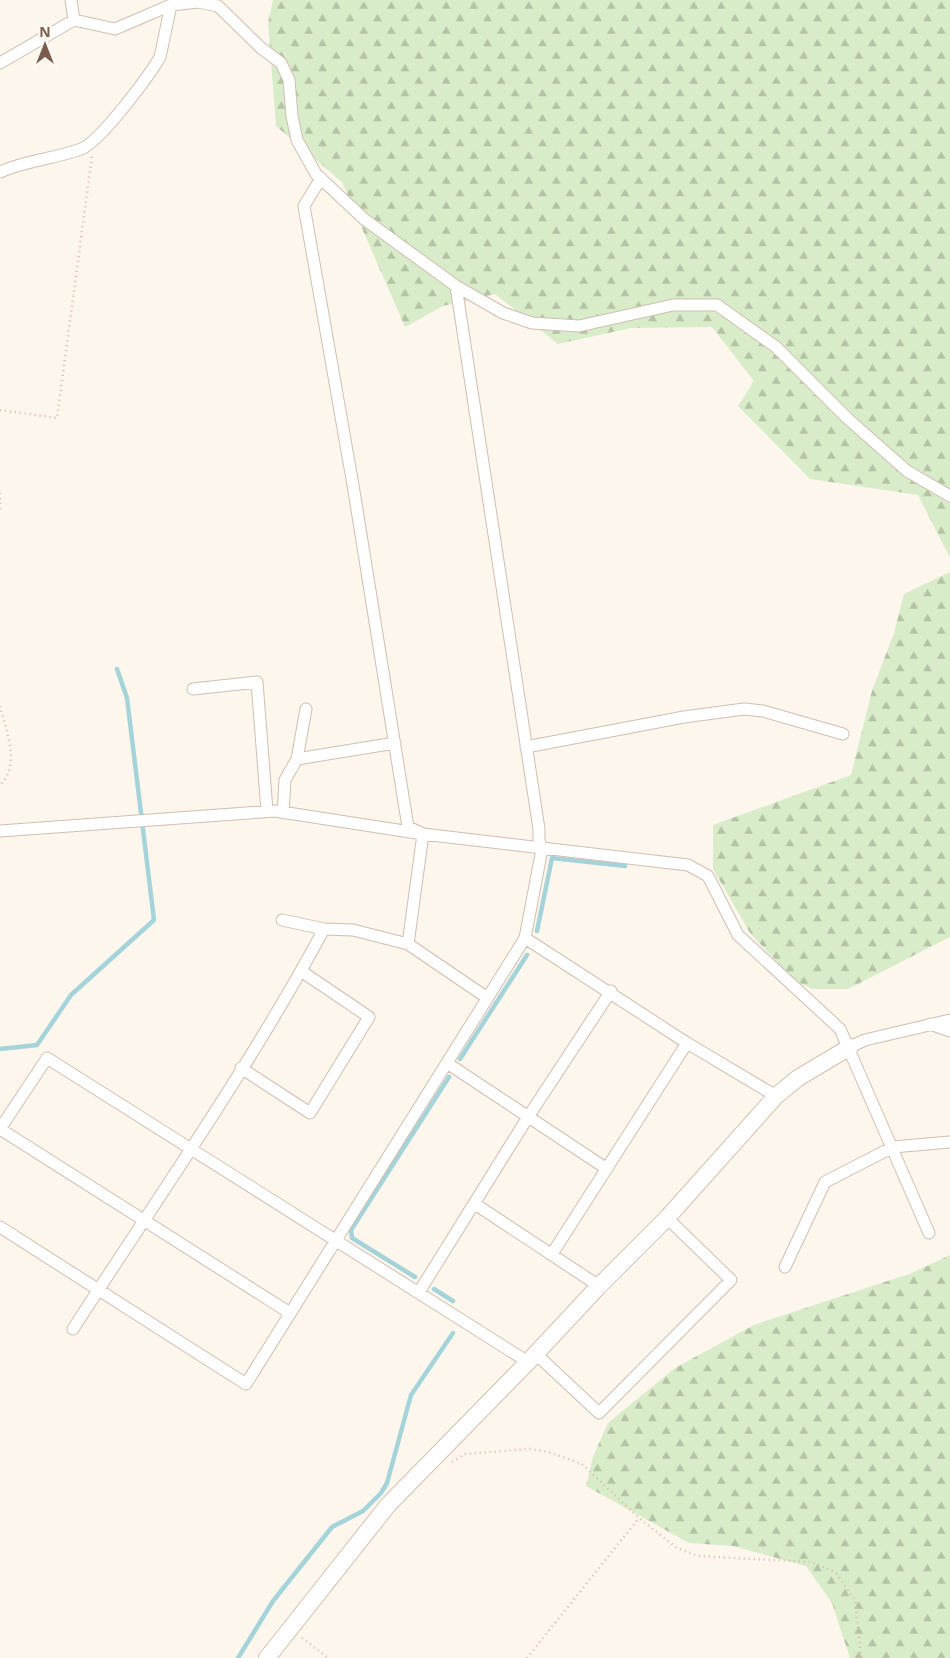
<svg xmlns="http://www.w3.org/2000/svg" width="950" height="1658" font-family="'Open Sans',sans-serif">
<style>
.forest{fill:url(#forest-firs)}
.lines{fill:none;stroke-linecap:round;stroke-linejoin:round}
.stream{stroke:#a5d3da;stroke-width:4.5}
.street-casing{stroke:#d1beb0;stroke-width:13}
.secondary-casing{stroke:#d6c0b0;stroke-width:18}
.path{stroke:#d9b8a5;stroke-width:2.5;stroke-dasharray:1 4;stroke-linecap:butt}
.street{stroke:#fff;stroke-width:11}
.secondary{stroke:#fff;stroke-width:16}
</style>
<defs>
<pattern id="forest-firs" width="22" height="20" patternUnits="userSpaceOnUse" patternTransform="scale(1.25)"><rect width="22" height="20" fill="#d8ecc9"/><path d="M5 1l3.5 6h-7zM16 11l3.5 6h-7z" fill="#b4c2a5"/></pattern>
</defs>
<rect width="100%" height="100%" fill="#fdf6ec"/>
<!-- forest -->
<path class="forest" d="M273 0H950V558L918 495 810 479 738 406 754 381 712 327 631 328 558 344 495 294 443 306 405 327 342 182 276 126 268 23Z
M950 572V937L848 989H812L794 980 750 933 713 869V825L851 775 872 691 894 633 904 594Z
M950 1255V1658H850L832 1603 806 1566 733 1546 689 1543 586 1486 593 1457 608 1423 675 1368 754 1325 912 1273Z"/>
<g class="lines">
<!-- stream -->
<path class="stream" d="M537 931 552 858 625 866
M0 1049 37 1045 71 995 154 920 127 698 117 669
M460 1059 527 955
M415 1277 352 1238 351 1230 449 1077
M434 1289 453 1301
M238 1658 273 1601 332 1527 363 1511 381 1493 387 1483 411 1395 453 1333"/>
<defs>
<path id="street" d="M71 0 74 20
M0 63 74 20 115 29 171 5 198 2 218 6 261 48 281 63 289 80 292 116 297 140 316 174 364 219 456 286 503 313 532 323 579 326 673 305H717L776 347 847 418 907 471 950 496
M0 172C26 160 54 159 81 149 100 142 149 76 160 57L171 5
M321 178 304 206 353 485 408 827 423 834 408 944 486 997
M193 689 257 682 267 811
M526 747 684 717 744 709 763 711 843 734
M297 759 306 709
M283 813 285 780 297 759 395 743
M0 831 275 811 423 834 688 865 708 876 738 935 840 1029 929 1233
M282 920 324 929 353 930 408 944
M525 938 687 1043 776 1096
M930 1024 950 1031
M850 1047 865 1040 950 1020
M447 1063 607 1169
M241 1068 310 1113 369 1017 301 971
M475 1204 599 1286
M0 1227 246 1384 525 938 542 849 539 841V829L456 286
M552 1254 687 1043
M785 1267 825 1182 893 1147 950 1142
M419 1292 528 1117 611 991
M290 1313 0 1129 47 1058 528 1362
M73 1329C158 1197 250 1067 324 929
M536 1354 599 1413 731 1280 667 1218"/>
<path id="secondary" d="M267 1658 388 1505 528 1362 599 1286 667 1218 776 1096 798 1078 850 1047"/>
</defs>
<!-- street casing -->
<use href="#street" class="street-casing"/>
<!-- secondary casing -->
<use href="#secondary" class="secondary-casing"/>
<!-- path -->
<path class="path" d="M0 410 57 418 92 156
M0 493V509
M0 706C6 730 21 765 0 785
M452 1462 465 1454 530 1449 548 1452 582 1464 639 1518 677 1548 698 1556 811 1562 835 1572 855 1599 861 1658
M302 1638 328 1658
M527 1658 639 1518"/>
<!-- street -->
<use href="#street" class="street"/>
<!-- secondary -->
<use href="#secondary" class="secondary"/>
</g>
<!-- north arrow -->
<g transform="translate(45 45)" stroke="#fffaf3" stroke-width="4" paint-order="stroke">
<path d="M0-4L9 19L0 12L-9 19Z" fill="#7a5c4d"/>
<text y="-8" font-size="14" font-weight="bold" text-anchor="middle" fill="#7a5c4d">N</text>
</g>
</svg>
